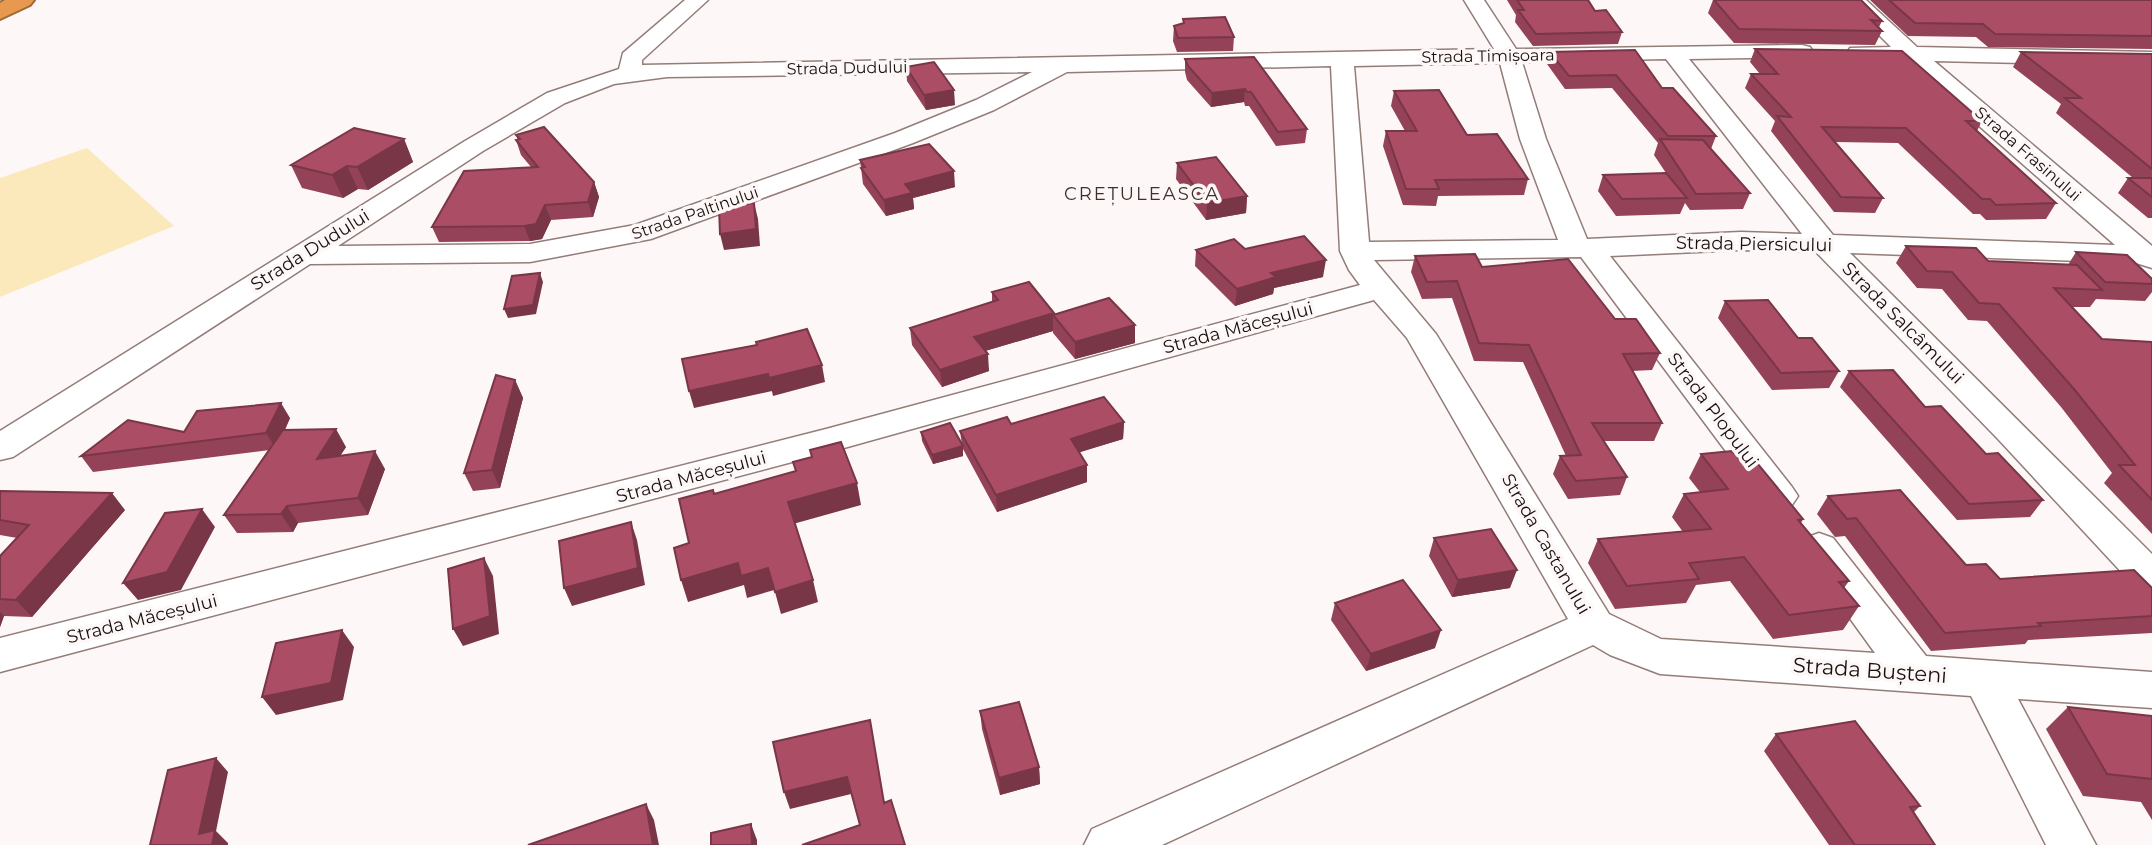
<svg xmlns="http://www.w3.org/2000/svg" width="2152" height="845" font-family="Montserrat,sans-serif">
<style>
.green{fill:#fbe9bc}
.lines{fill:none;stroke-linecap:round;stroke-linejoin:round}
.street-casing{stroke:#937d78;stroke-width:3}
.highway-casing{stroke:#9f6939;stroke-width:4}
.street{fill:#fff;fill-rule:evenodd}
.highway{fill:#e89950;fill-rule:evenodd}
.wall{fill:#944258}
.shaded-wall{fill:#783647}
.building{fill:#ac4d66;stroke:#783647;stroke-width:2}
.labels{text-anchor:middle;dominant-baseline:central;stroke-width:7;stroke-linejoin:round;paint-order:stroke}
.far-street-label{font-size:16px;fill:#18100f;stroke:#fdf8f7}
.far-quarter-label{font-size:18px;letter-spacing:2px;fill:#402e2a;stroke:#fdf8f7}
.street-label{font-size:18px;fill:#18100f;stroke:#fdf8f7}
.near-street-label{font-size:21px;fill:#18100f;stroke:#fdf8f7}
</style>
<rect width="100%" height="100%" fill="#fdf8f7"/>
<!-- green -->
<path class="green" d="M87 148 174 226 0 297V178Z"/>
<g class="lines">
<defs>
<path id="street" d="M685 0H708L642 60V65L1494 49 1464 0H1484L1516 49 1802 45 1810 47 1813 52 1810 57 1689 59 1833 235 2115 245 1905 61 1850 58 1847 53 1850 48 1891 47 1844 0H1866L1917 47 2152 52V66L1934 61 2152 246V268L2136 263 1850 253 2152 554V594L2138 590 1998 439 1816 252 1741 250 1610 256 1792 487 1798 496 1792 505 1779 509 1766 505 1581 257 1374 260 1436 334 1609 614 1661 639 1875 653 1799 548 1805 538 1819 533 1833 538 1926 656 2152 672V708L2018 699 2096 845H2046L1971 696 1660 674 1610 655 1593 645 1162 845H1084L1092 829 1568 619 1407 338 1374 300 826 453 0 672V638L826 429 1360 285 1349 270 1340 251 1331 66 1067 72 994 110 913 143 651 239 530 262 310 264 13 457 0 460V431L465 141 547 93 619 69 623 53ZM1666 59 1802 234 1741 232 1587 239 1546 139 1522 62ZM1500 63 1520 139 1558 240 1369 242 1354 66ZM1032 72 976 100 895 133 635 225 530 244 338 246 483 151 565 103 614 84 667 77Z"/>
<path id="highway" d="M5 0H34L30 5 0 19V3Z"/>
</defs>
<!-- street casing -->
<use href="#street" class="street-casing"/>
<!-- highway casing -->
<use href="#highway" class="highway-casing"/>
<!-- street -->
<use href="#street" class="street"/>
<!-- highway -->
<use href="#highway" class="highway"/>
</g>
<!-- wall -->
<path class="wall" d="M1507 0H1588L1595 11 1622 32 1618 44 1533 46 1515 22 1516 15Z
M1713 0H1861L1882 21 1879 27 1882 31 1875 45 1734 43 1708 13Z
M1870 0H2152V49L1988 47 1976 37 1908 36Z
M1183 19 1234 37 1233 51 1177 52 1173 41 1174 26 1183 23Z
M1755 49 1982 121 1977 131 2056 203 2046 219 1986 220 1980 214H1973L1898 143 1835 142 1883 198 1875 213 1834 212 1771 131 1775 121 1745 88 1751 74H1760L1750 62Z
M1550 52 1662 88 1716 136 1711 149 1750 193 1743 209 1690 210 1685 203 1680 214 1616 216 1598 191 1603 175 1666 173 1654 155 1658 143 1612 88 1565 89 1547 64Z
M2021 52 2152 54V218H2148L2118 193 2128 178H2133L2056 113 2061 104 2013 67Z
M1254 57 1307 129 1305 143 1276 146 1249 106H1245L1244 102 1211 107 1187 80 1185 72V59Z
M906 67 955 105 926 110 907 81Z
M1394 91 1467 135 1528 179 1524 195 1438 196 1436 206 1403 205 1383 146 1386 131H1405L1391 106Z
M516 135 594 182 599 197 593 217 551 220 542 239 530 241 439 242 432 227 531 167 521 155 516 140H518Z
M404 139 413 162 368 190 358 189 343 198 302 188 291 165Z
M860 160 955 187 913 198 914 209 886 216 863 184Z
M1177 163 1247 196 1246 213 1206 220 1176 179Z
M1906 246 1988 261 2068 265 2076 252 2152 279V292L2145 301 2096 299 2090 307H2072L2102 339 2152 342V534L2104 483 2112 473 2061 407 1987 321 1968 320 1942 289 1917 288 1896 263Z
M1245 249 1323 277 1274 288 1273 294 1235 306 1195 266 1196 250Z
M1415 256 1482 267 1615 319 1660 353 1652 370 1632 371 1662 423 1654 441H1604L1627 477 1620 495 1568 499 1553 474 1560 456H1566L1523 362 1474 361 1452 298 1422 299 1411 272Z
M992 292 1054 313 1055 315 1135 325V343L1075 359 1053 333V331L985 351 989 371 942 387 912 345 910 328 992 302Z
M1725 301 1798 338 1839 371 1829 388 1772 390 1718 318Z
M1849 371 1925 407 1986 454 2043 500 2030 517 1957 520 1840 387Z
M515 380 523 398 500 488 473 491 464 473Z
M290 418 285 430 346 447 340 456 385 469 368 515 298 523 293 532 237 533 224 515 270 450 93 472 81 456 184 432Z
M1124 422 1123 439 1079 452 1087 482 997 512 963 449V456L933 464 922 441 921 432 962 445 960 431 1011 424Z
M1701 454 1740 460 1803 519 1801 523 1849 581 1844 588 1859 606 1843 630 1773 639 1730 581 1696 585 1686 603 1615 609 1588 563 1598 539 1683 532 1672 517 1684 494 1700 492 1689 478Z
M0 491 125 510 32 617 4 616 0 627V556L17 538 0 535Z
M1828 496 1966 565 2000 579 2152 588V633L2028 640 2025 644 1931 651 1845 536 1835 537 1817 514Z
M1434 538 1510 588 1452 597 1429 556Z
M1335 603 1435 648 1366 671 1331 620Z
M2068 707 2152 716V820L2141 802 2083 796 2046 729Z
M980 711 1039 767 1040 784 1000 795 982 729Z
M1776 734 1920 806 1913 813 1935 845H1829L1764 751Z"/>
<!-- shaded-wall -->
<path class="shaded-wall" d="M1245 89 1244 102 1211 107 1212 93Z
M954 90 955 105 926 110 924 95Z
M404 139 413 162 368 190 357 167Z
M347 166 358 189 343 198 332 175Z
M954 171 955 187 913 198 914 209 886 216 884 200 905 184Z
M594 182 599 197 593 217 588 202Z
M1247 196 1246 213 1206 220 1207 203Z
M754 203 758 219 760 246 724 250 720 234Z
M545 205 551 220 542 239 530 241 524 226Z
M1326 260 1323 277 1274 288 1273 294 1235 306 1237 289 1271 273Z
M540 273 543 282 536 314 508 318 504 309Z
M1054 313 1055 318 1053 315V331L975 354 974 337Z
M1135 325V343L1075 359V342Z
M988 354 989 371 942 387 940 370Z
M822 365 825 382 773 396 769 378Z
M768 374 772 391 694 408 689 391Z
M515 380 523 398 500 488 492 470Z
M281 403 290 418 276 449 266 433Z
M1124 422 1123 439 1071 455V439Z
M336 429 346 447 327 476 317 459Z
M963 446V456L933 464 932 455Z
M375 451 385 469 368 515 358 498Z
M1087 465V482L997 512 996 495Z
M857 483 861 505 793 524 788 502Z
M112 493 125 510 32 617 16 600Z
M287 506 298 523 293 532 281 514Z
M202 509 215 527 181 590 138 600 123 583Z
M631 522 637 540 645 585 572 606 564 588Z
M484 558 493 576 499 634 463 646 453 629Z
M738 563 768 568 774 590 747 598 744 585 688 602 681 580Z
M1517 570 1510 588 1452 597 1458 580Z
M813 580 818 602 781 614 775 592Z
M0 612 4 616 0 627Z
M342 630 354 647 343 700 276 715 262 697Z
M1441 630 1435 648 1366 671 1371 654Z
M216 758 228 772 216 831 228 843V845H209L199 834Z
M1039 767 1040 784 1000 795 999 778Z
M847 777 851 794 790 809 784 792Z
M646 804 654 820 659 845H653Z
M751 824 757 840V845H752Z"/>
<!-- building -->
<path class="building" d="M1517 0H1588L1595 11 1606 10 1622 32 1536 34 1518 10H1524Z
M1714 0H1861L1882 21 1871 20 1882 31 1739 29Z
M1889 0H2152V36L1995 34 1983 24 1915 23Z
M1225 17 1234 37 1178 38 1174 26 1184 23 1183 19Z
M1755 49 1902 51 1982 121H1966L2056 203 1996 205 1990 199H1982L1906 128 1822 127 1883 198 1841 197 1777 116 1791 117 1751 74H1778Z
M1635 50 1662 88H1673L1716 136H1668L1616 75 1569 76 1550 52Z
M2021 52 2152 54V169L2065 98H2081Z
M1254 57 1307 129 1278 132 1251 92H1247L1245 89 1212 93 1188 66 1185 59Z
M934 62 954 90 924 95 906 67Z
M1439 90 1467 135 1497 134 1528 179 1435 180 1439 189H1406L1386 131H1417L1394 91Z
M544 127 594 182 588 202 545 205 536 224 524 226 432 227 464 171 538 167 516 140 520 139 516 135Z
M354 128 404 139 357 167 347 166 332 175 291 165Z
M1660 139 1703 140 1750 193 1696 194Z
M929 144 954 171 905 184 912 193 884 200 861 168 865 167 860 160Z
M1216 157 1247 196 1207 203 1177 163Z
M1666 173 1687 198 1622 199 1603 175Z
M2128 178H2152V197Z
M754 203 756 229 720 234 719 207Z
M1304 236 1326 260 1271 273 1276 277 1237 289 1196 250 1234 239 1245 249Z
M1906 246 1976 248 1988 261 2077 265 2102 290 2054 288 2102 339 2152 342V500L2119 465H2135L2074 389 1999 304 1979 303 1952 272 1927 271Z
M2076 252 2127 255 2152 279V284L2105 282Z
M1475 254 1482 267 1568 259 1615 319H1636L1660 353 1623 354 1662 423H1592L1627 477 1576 481 1560 456 1581 455 1529 345 1479 343 1457 281 1427 282 1415 256Z
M540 273 533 305 504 309 512 276Z
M1029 282 1054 313 974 337 988 354 940 370 910 328 998 300 992 292Z
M1109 298 1135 325 1075 342 1053 315Z
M1768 300 1798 338H1812L1839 371 1781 373 1725 301Z
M807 329 822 365 769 378 768 374 689 391 682 359 757 345 756 342Z
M1893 370 1925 407 1941 406 1986 454 1998 453 2043 500 1969 504 1849 371Z
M496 375 515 380 492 470 464 473Z
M1104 397 1124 422 1071 439 1087 465 996 495 960 431 1007 417 1011 424Z
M281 403 266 433 81 456 128 420 184 432 197 411Z
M950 423 963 446 932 455 921 432Z
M336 429 317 459 375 451 358 498 287 506 281 514 224 515 283 430Z
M841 442 857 483 788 502 813 580 775 592 768 568 741 576 738 563 681 580 674 548 689 543 679 499 713 490 714 494 796 471 793 462 812 457 810 450Z
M1732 451 1740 460 1753 458 1803 519 1798 520 1849 581 1839 582 1859 606 1789 615 1744 557 1689 563 1699 579 1627 586 1598 539 1711 529 1684 494 1728 489 1701 454Z
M1900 490 1966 565 1986 564 2000 579 2134 570 2152 588V616L2038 623 2041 626 1945 633 1856 518 1847 519 1828 496Z
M0 491 112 493 16 600 0 599V556L29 525 0 520Z
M202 509 167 572 123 583 165 513Z
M631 522 638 568 564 588 559 541Z
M1491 529 1517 570 1458 580 1434 538Z
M484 558 490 616 453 629 448 569Z
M1403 580 1441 630 1371 654 1335 603Z
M342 630 331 683 262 697 276 643Z
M1019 702 1039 767 999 778 980 711Z
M2068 707 2152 716V779L2107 774Z
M870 720 884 803 891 800 905 845H802L860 825 847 777 784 792 773 742Z
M1855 721 1920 806 1910 807 1935 845H1855L1776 734Z
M216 758 199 834 215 830 212 845H150L168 770Z
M646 804 653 845H528Z
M751 824 752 845H711V833Z"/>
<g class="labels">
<!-- far-street labels -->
<g class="far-street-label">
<text transform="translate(1488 56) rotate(-1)">Strada Timișoara</text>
<text transform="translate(847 68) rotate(-1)">Strada Dudului</text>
<text transform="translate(2028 154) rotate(41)">Strada Frasinului</text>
<text transform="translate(695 213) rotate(-19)">Strada Paltinului</text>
</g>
<!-- far-quarter labels -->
<g class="far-quarter-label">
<text x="1142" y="194">CREȚULEASCA</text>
</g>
<!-- street labels -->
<g class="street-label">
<text transform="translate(1754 244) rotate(1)">Strada Piersicului</text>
<text transform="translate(310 250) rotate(-32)">Strada Dudului</text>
<text transform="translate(1903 323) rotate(45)">Strada Salcâmului</text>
<text transform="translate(1238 328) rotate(-15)">Strada Măceșului</text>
<text transform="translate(1713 410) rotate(53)">Strada Plopului</text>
<text transform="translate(691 477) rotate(-15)">Strada Măceșului</text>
<text transform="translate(1546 544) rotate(60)">Strada Castanului</text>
<text transform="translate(142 619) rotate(-14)">Strada Măceșului</text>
</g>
<!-- near-street labels -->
<g class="near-street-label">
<text transform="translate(1870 670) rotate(4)">Strada Bușteni</text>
</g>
</g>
</svg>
